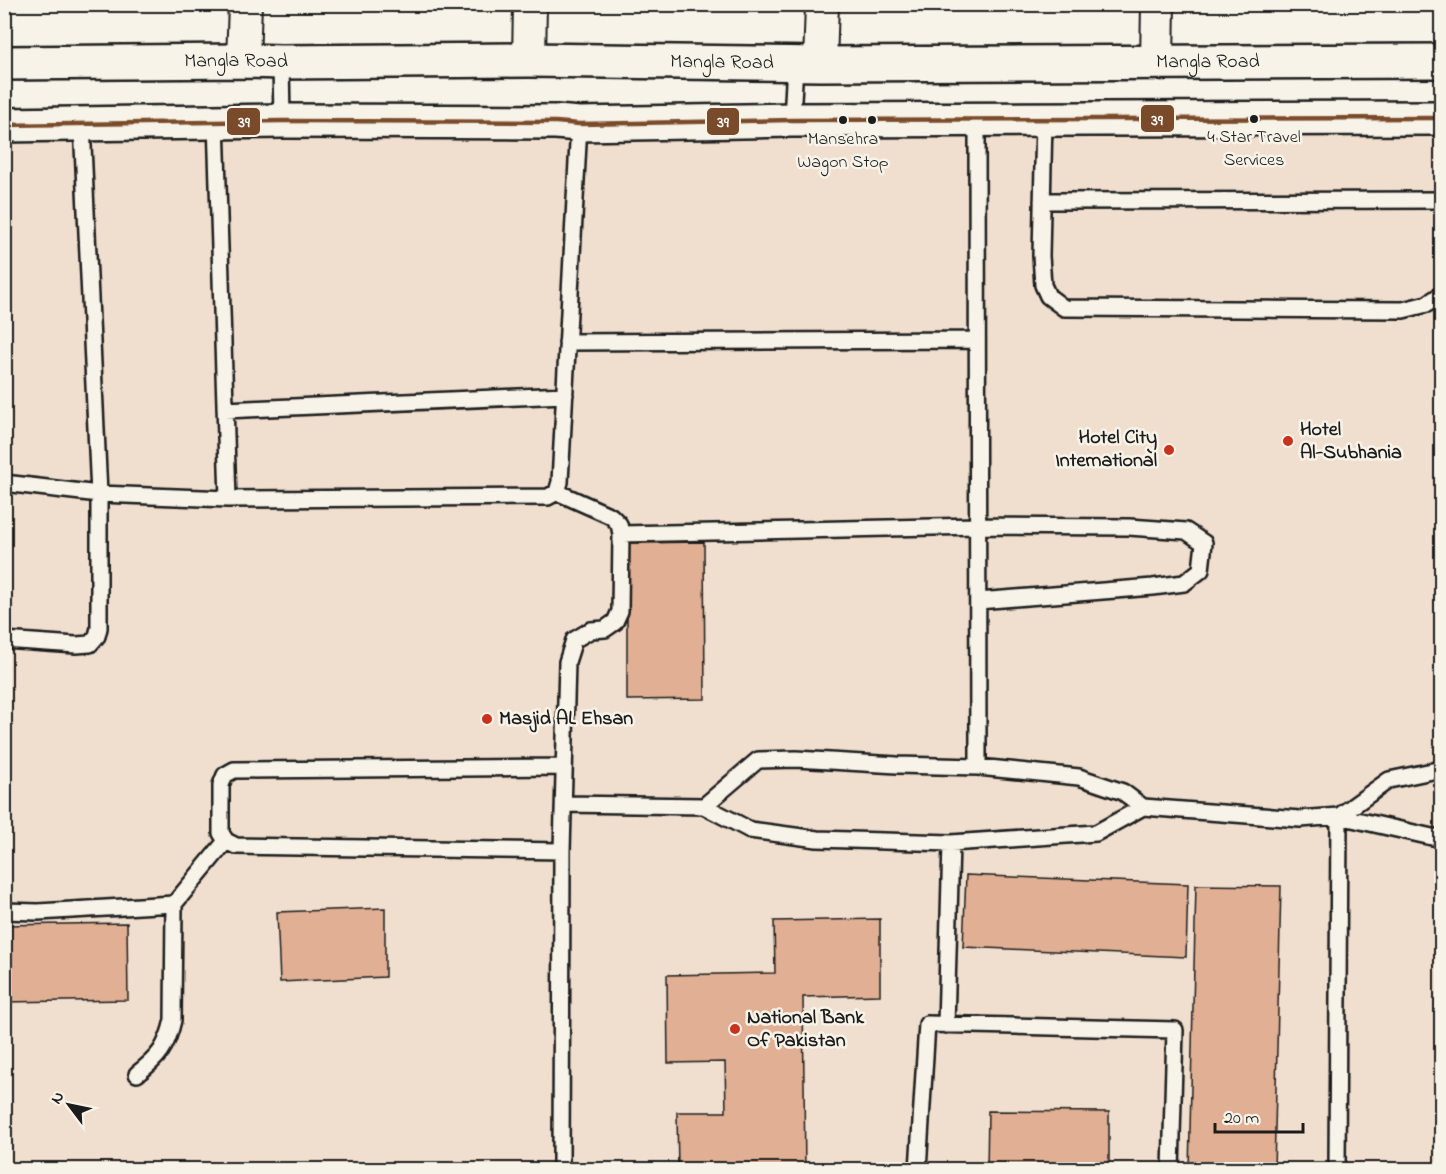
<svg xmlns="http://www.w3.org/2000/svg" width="1446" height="1174" font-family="'Indie Flower',sans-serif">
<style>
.built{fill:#f0dfce}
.building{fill:#e1af93;stroke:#1c1c1c;stroke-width:1.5}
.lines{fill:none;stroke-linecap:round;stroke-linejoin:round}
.service-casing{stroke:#1c1c1c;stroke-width:20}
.minor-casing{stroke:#1c1c1c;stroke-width:36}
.secondary-casing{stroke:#1c1c1c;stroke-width:38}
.service{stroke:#f7f3e8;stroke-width:15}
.minor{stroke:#f7f3e8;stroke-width:32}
.secondary{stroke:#f7f3e8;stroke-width:33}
.bus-1-casing{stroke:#f7f3e8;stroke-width:9}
.bus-1{stroke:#7a4b2a;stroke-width:4.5}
.bus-dot{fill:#1c1c1c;stroke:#f7f3e8;stroke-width:2}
.poi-dot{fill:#c8321e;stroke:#f7f3e8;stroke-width:2}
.labels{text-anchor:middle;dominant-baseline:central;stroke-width:5;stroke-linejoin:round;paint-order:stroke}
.bus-label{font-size:18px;fill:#1c1c1c;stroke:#f7f3e8}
.street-label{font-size:20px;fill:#1c1c1c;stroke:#f7f3e8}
.poi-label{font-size:20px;font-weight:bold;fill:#1c1c1c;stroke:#f7f3e8;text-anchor:start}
.line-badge{stroke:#f7f3e8;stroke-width:2}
.badge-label{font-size:16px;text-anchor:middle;font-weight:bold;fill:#fff}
</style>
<rect width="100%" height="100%" fill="#f7f3e8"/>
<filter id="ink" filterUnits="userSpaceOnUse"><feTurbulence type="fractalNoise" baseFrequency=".0167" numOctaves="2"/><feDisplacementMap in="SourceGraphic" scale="12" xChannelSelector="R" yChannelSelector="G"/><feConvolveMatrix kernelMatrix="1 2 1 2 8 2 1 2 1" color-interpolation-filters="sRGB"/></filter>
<g filter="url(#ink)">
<!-- built -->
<path class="built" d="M1441 123V1169H5L4 127Z"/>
<!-- building -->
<path class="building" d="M704 542 705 699 627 700V543Z
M966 875 1188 884 1186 957 963 947Z
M1196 885 1281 886 1274 1170H1189Z
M385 908V977L280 982 277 912Z
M880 919V995L803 997 805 1170H678L677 1112H726L725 1062 668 1063 667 975 775 973 774 921Z
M127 923 128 1000 4 1002V925Z
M988 1111 1109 1112V1170H987Z"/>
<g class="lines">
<defs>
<path id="service" d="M281 62 282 121
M977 119 978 767
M1044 119 1041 256 1043 285 1048 296 1064 308 1403 310 1427 304 1442 294
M792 120 795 63
M216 122 228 499
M1042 201 1442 200
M567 342 977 340
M225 410 565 395
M4 483 99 494 228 499 548 497 557 492 611 516 619 524 621 534 620 611 615 622 605 629 591 630 574 640 567 662 562 851 561 1170
M557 492 560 482 579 124
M621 534 977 526 1129 527 1186 531 1204 543 1201 570 1184 583 1153 587 978 601
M4 640 76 645 90 644 97 636 99 628V494L82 124
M564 804 704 806 750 830 817 839 951 843 1096 833 1143 807 1300 819 1339 816 1432 837H1442
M704 806 758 760 796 759 897 765 978 767 1079 777 1123 792 1143 807
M1339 816 1389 780 1442 769
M562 851 236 846 226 841 221 833V785L225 775 234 770 564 767
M4 911 38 912 174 904
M946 1025 951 843
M137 1074C159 1057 167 1047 173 1020L174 904 226 841
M918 1170 927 1024 1175 1030 1171 1170
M1337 1170 1339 816"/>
<path id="minor" d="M529 60 530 4
M243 61 245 4
M1157 62 1158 4
M820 64 822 4"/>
<g id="secondary">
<path id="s1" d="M4 63 243 61 281 62 529 60 820 64 1442 61"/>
<path d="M4 125 282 121 556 122 579 124 792 120 1442 118"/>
</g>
</defs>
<!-- service casing -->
<use href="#service" class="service-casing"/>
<!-- minor casing -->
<use href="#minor" class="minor-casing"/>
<!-- secondary casing -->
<use href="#secondary" class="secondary-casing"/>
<!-- service -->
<use href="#service" class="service"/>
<!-- minor -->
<use href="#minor" class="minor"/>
<!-- secondary -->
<use href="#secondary" class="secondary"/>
<defs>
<path id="bus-1" d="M4 125 282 121 556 122 579 124 792 120 1442 118"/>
</defs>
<!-- bus-1 casing -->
<use href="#bus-1" class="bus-1-casing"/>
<!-- bus-1 -->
<use href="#bus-1" class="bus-1"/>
</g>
</g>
<!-- markers -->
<g class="bus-dot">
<circle cx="1254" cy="119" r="5"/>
<circle cx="843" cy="120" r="5"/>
<circle cx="872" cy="120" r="5"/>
</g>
<g class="poi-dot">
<circle cx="1288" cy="441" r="6"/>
<circle cx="1169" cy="450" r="6"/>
<circle cx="487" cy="719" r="6"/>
<circle cx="735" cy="1029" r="6"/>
</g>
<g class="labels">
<!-- bus labels -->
<g class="bus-label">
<text x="1254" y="138">4 Star Travel<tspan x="1254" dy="23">Services</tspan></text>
<text x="843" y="140">Mansehra<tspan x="843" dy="23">Wagon Stop</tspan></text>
</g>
<!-- street labels -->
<g class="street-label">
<text stroke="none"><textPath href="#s1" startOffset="232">Mangla Road</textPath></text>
<text stroke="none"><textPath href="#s1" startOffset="718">Mangla Road</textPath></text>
<text stroke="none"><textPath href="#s1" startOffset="1204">Mangla Road</textPath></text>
</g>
<!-- poi labels -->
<g class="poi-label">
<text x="1300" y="430">Hotel<tspan x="1300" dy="23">Al-Subhania</tspan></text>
<text x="1157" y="438" text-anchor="end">Hotel City<tspan x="1157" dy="23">International</tspan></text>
<text x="499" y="719">Masjid AL Ehsan</text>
<text x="747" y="1018">National Bank<tspan x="747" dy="23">Of Pakistan</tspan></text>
</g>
</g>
<g class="line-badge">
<rect x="1140" y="104" width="35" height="29" rx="6" fill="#7a4b2a"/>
<rect x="706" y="107" width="34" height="29" rx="6" fill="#7a4b2a"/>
<rect x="226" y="107" width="35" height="29" rx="6" fill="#7a4b2a"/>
</g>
<g class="badge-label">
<text x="1157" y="125">39</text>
<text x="723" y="127">39</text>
<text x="244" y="127">39</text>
</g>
<!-- margin -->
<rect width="1446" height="1174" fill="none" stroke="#f7f3e8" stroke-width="24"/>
<rect x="12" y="12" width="1422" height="1150" fill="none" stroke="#1c1c1c" stroke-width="2" filter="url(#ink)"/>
<!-- north arrow -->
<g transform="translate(69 1105) rotate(302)" stroke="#f7f3e8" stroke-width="4.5" paint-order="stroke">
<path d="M0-4.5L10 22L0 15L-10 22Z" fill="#1c1c1c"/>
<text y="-9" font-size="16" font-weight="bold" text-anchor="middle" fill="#1c1c1c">N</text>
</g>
<!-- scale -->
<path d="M1215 1123v9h88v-9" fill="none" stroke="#1c1c1c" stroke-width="3"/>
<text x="1224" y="1123" font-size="18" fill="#1c1c1c" stroke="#f7f3e8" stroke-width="4.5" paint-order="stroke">20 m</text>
</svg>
